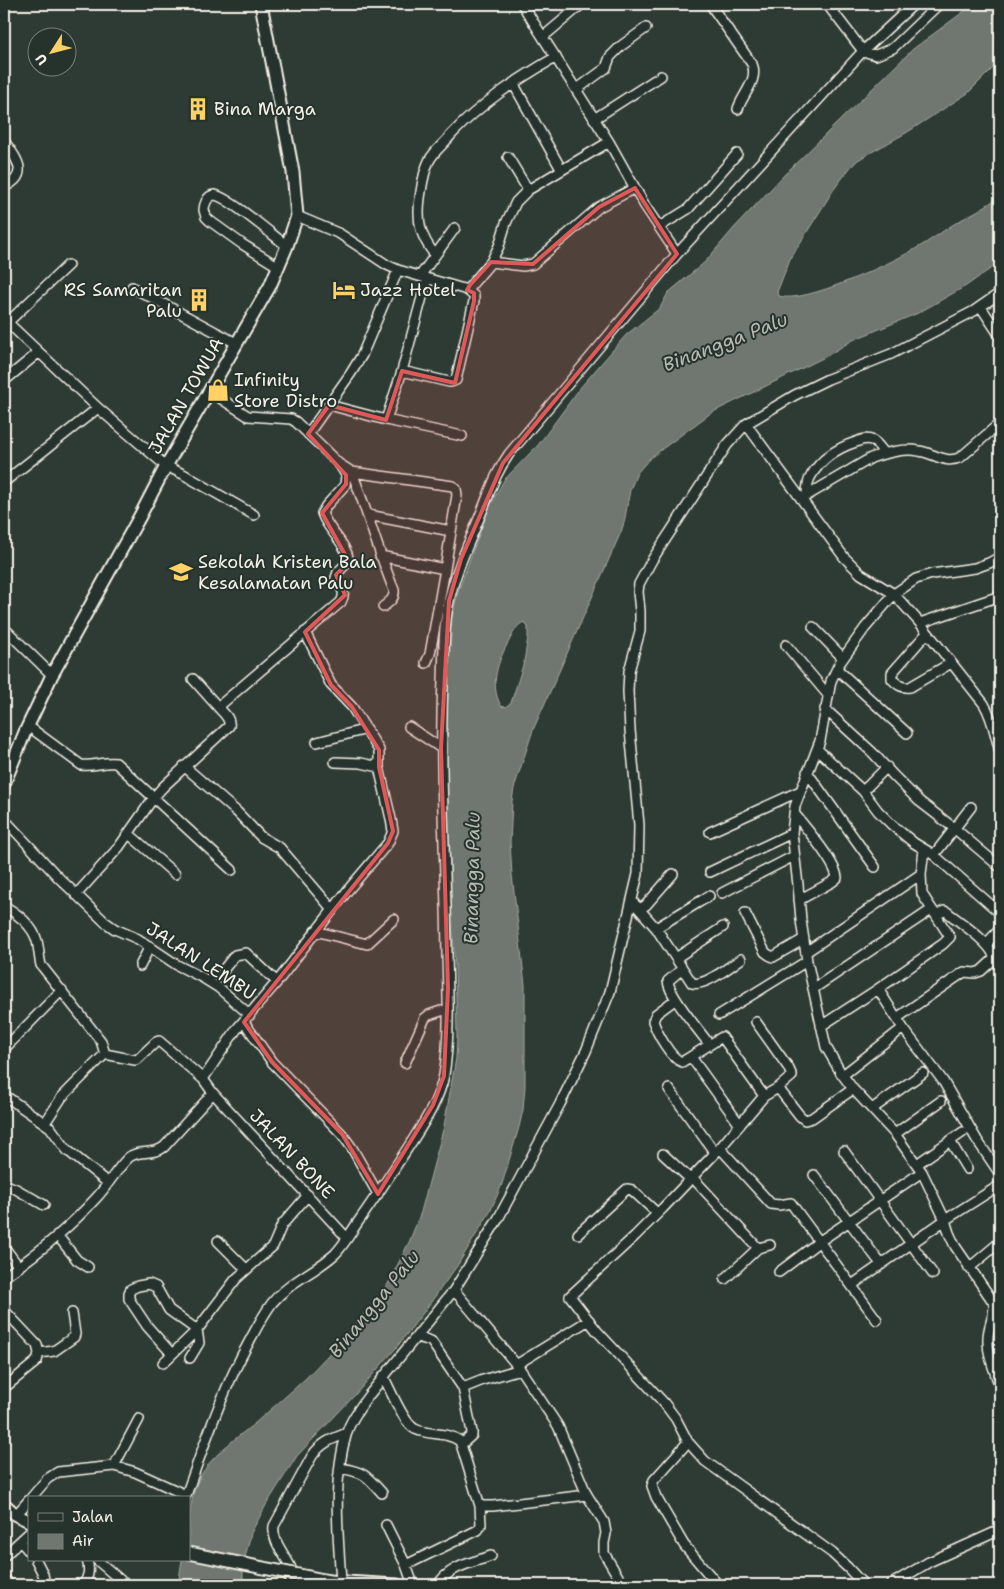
<svg xmlns="http://www.w3.org/2000/svg" width="1004" height="1589" font-family="'Shantell Sans',sans-serif">
<style>
.water{fill:#6f7770;stroke:#a4a8a0;fill-rule:evenodd}
.lines{fill:none;stroke-linecap:round;stroke-linejoin:round}
.minor-casing{stroke:#f4f1e8;stroke-width:12}
.major-casing{stroke:#f4f1e8;stroke-width:15}
.minor{stroke:#26332d;stroke-width:9}
.major{stroke:#26332d;stroke-width:11}
.major-bridge-casing{stroke:#f4f1e8;stroke-width:15;stroke-linecap:butt}
.major-bridge{stroke:#26332d;stroke-width:11}
.marked{fill:#de5a58;fill-opacity:0.2;stroke:#de5a58;stroke-width:4;stroke-linejoin:round}
.labels{text-anchor:middle;dominant-baseline:central;stroke-width:4;stroke-linejoin:round;paint-order:stroke}
.poi-label{font-size:18px;fill:#f4f1e8;stroke:#26332d;text-anchor:start}
.street-label{font-size:18px;fill:#f4f1e8;stroke:#26332d}
.water-label{font-size:19px;font-style:italic;fill:#b8bab2;stroke:#26332d}
</style>
<rect width="100%" height="100%" fill="#2e3b34"/>
<filter id="ink" filterUnits="userSpaceOnUse"><feTurbulence type="fractalNoise" baseFrequency=".02" numOctaves="2"/><feDisplacementMap in="SourceGraphic" scale="10" xChannelSelector="R" yChannelSelector="G"/><feConvolveMatrix kernelMatrix="1 2 1 2 8 2 1 2 1" color-interpolation-filters="sRGB"/></filter>
<g filter="url(#ink)">
<!-- water -->
<path class="water" d="M974 4H1000V61L968 93 906 133 868 154 858 160 850 168 834 189 790 259 777 292 779 296C804 305 891 263 915 249 929 242 941 232 954 224 969 215 986 207 1000 196V262L966 286 918 313 853 340 825 357 711 413 681 435 650 458 637 473 630 490 624 523 621 532 533 730 514 788 512 801 510 842 512 875 525 985V1086L523 1110 519 1127 502 1184 490 1212 457 1266 423 1313 396 1348 354 1396 297 1456 266 1505 251 1533 243 1566V1585H178L182 1560H189C189 1534 187 1506 198 1481 209 1457 234 1440 254 1424 271 1409 289 1394 306 1378 333 1351 357 1322 382 1293L388 1284 410 1240 421 1212 444 1126 456 1058 457 1035 455 966 450 892 444 762 450 653 452 617 458 592 488 510 504 480 539 444 580 388 626 335 660 308 668 293 705 262 735 227 786 173 913 49ZM524 622 528 627V637L524 662 511 703 505 707 501 706C489 684 498 661 509 641 513 634 516 625 524 622Z"/>
<g class="lines">
<defs>
<path id="minor" d="M522 4 609 142 645 206 677 254
M710 4 752 64C759 80 742 95 738 109
M827 4 863 51 876 55 893 48 939 4
M543 37 582 4
M513 83 561 169
M576 90 606 68 610 57 621 46 646 28
M594 119 661 76
M4 141C16 158 31 175 4 187
M508 157 528 190
M297 216 340 234 387 265 398 270 467 290 474 296V301L456 380 451 382H449L402 371
M659 227 688 209 737 154
M435 255C420 236 417 222 420 198 422 186 423 173 429 161 434 151 444 144 451 135 481 103 518 79 556 57
M491 262 523 266 533 264 599 207 635 188
M279 267 242 244 210 221 206 217 204 210C204 205 207 196 214 195 226 195 275 237 287 246
M420 276 455 228
M132 287 236 343
M467 290 491 262 499 246 506 223 516 202 528 190 609 142
M981 307 1000 336
M4 319 98 408 166 466 183 474 254 515
M7 323 68 265
M4 381 38 353
M329 405 386 420 462 436
M386 420 402 371 427 279
M746 424 844 557 861 574 894 594 920 623 984 704C993 719 995 735 1000 751
M308 434 351 373 362 355 398 270
M341 465 352 472 453 486 456 489 457 495 445 569 380 556
M352 472C367 511 378 551 394 590 395 599 389 602 383 607
M4 482 98 408
M807 495C807 489 807 482 811 476 821 459 837 448 856 442 861 440 866 438 871 440 877 442 881 449 885 454
M801 499 871 458C884 453 905 448 919 451 934 453 946 465 961 457L1000 423
M368 515 451 531
M1000 557 989 563 975 568 932 574 916 579 894 594 865 628 839 664 831 681 820 741 795 806 792 833 798 885 801 920 807 961 826 1047 841 1073 853 1089 895 1134 922 1172 945 1220 949 1233 955 1246 994 1303C995 1316 988 1326 988 1338 987 1354 995 1372 1000 1387
M920 623 1000 596
M813 627 843 658
M4 628 52 675
M927 633 892 673V679C898 685 901 688 910 687L951 663
M786 645 828 695
M426 663 430 654 445 569
M837 669 907 733
M193 679 218 707
M825 709 873 753 893 775 919 801 954 828 1000 867
M28 726 81 765C93 767 104 761 116 763L232 870
M409 727 441 748
M317 742 367 729
M817 749 863 791 878 811 892 825 914 843 934 855 1000 913
M335 762 361 763 379 767
M184 766 237 812 261 837 280 848 333 910
M807 772 875 867
M863 791 887 767
M794 813C804 826 836 862 837 878L832 882 799 900
M4 819 58 877 105 922 115 929 138 939 177 965 203 978 219 988 250 1015
M710 832 800 791
M129 834 175 874
M934 855 971 807
M710 872 792 833
M722 893 794 856
M76 895 119 847 154 797 163 787 229 726C231 718 222 712 218 707L341 602C347 591 340 588 336 578L338 572 349 561C346 542 328 531 322 513L326 506 345 485 346 475 340 465 296 422 291 419 248 416 209 391
M632 901 656 928 692 983C705 987 730 966 741 959
M4 906C17 913 33 926 37 941 39 949 39 957 41 965L101 1041 105 1054 62 1097 45 1123
M640 909 646 905 673 874
M745 913 765 952 769 955 773 957 804 939
M656 928 709 896
M315 931 367 944 394 919
M986 944 1000 929
M806 952 921 874
M676 958 723 927
M140 966 150 946
M682 969 668 981C669 996 699 1030 709 1044
M223 973 224 969 235 955 246 953 277 982
M813 989 931 910
M676 999 656 1014 653 1021C657 1033 671 1059 682 1062L722 1037 764 1096
M719 1015 807 961
M897 1018 964 972 975 973 981 971 994 959C995 945 958 921 947 912L944 911 936 915
M244 1022 272 1062 342 1134 352 1148 378 1194
M756 1022 788 1067 792 1076 778 1088 764 1096 720 1148 663 1208 635 1236 570 1296 597 1331 664 1403 676 1419 688 1442 705 1461 832 1553 848 1568 864 1585
M821 1026 878 989 943 944 950 937 922 894 921 874 924 850
M903 1028 943 1081 977 1140 1000 1174
M4 1049 62 990
M105 1054 135 1060 138 1059 156 1042 159 1041 203 1079
M691 1057 740 1125
M405 1063 425 1018 429 1015 447 1009
M843 1075 903 1028 878 989
M778 1088 800 1116 805 1120 812 1118 853 1089
M669 1089 715 1153
M213 1093 203 1079 236 1030 277 982 348 890 388 843 393 831 391 819 379 767V750L352 707 331 685 305 632
M4 1095 50 1127 67 1150 108 1183
M872 1109 923 1073
M895 1134 941 1101
M950 1141 967 1169
M720 1148 771 1204 779 1205 791 1203 793 1206 877 1320
M844 1151 933 1274
M663 1154 690 1179
M917 1164 963 1132
M814 1175 881 1264
M692 1177 758 1248 725 1279
M4 1184 16 1189 44 1205
M578 1234 627 1189 632 1190 657 1213
M57 1235 77 1260 88 1267
M218 1241 246 1269
M4 1247 19 1267
M758 1248 770 1245
M969 1268 1000 1242
M779 1272 820 1241 922 1172
M4 1277C37 1254 70 1227 97 1197 108 1185 116 1170 128 1158 137 1149 153 1156 164 1147L213 1093 347 1238
M852 1285 945 1220 1000 1185
M454 1290 520 1369 558 1426 587 1495 604 1522 606 1533 604 1543V1553L623 1585
M4 1310 37 1345 39 1353 37 1361 4 1388
M417 1337 431 1341 463 1388
M39 1353 54 1351 74 1337 75 1334 72 1313
M172 1354 147 1326 129 1299V1293L131 1289 138 1286 149 1284 156 1287 169 1310 197 1330 236 1279 273 1246 282 1225 308 1195
M163 1363 197 1330 199 1343 190 1358
M516 1365 589 1320
M383 1376C390 1388 403 1423 415 1429 429 1436 446 1431 460 1441L480 1506H493L587 1495
M688 1442 654 1480 652 1486 656 1497 684 1545 718 1585
M461 1445 472 1435V1432L463 1388 483 1380 520 1369
M114 1466 139 1419
M340 1468C364 1472 366 1475 382 1493
M31 1498 47 1479 58 1472 114 1466 135 1472 186 1495C205 1443 222 1391 249 1342 256 1329 263 1315 272 1303 289 1282 315 1272 335 1254 344 1245 351 1232 358 1222 376 1197 392 1172 409 1146 423 1124 439 1101 444 1075 450 1039 448 992 447 955 446 863 439 772 443 681 444 655 443 627 449 601 456 569 470 541 482 511 491 489 495 474 509 454L677 254 863 51 914 4
M16 1515 29 1500
M386 1525 406 1565
M21 1542 29 1551
M4 1556 29 1533
M36 1560 43 1574 45 1585
M97 1560 126 1585
M4 1578 10 1585
M341 1582C338 1532 332 1480 347 1432 351 1419 361 1406 369 1395L454 1290 498 1219 560 1104 586 1051 610 992 638 874 639 825 630 730 628 691 629 671 640 631V611L638 592 639 584 652 560 727 445 746 424 795 395 828 379 891 354 974 311 1000 293
M83 1585C89 1577 90 1570 87 1560
M288 1585 293 1581C295 1561 271 1547 274 1526L312 1456C322 1442 332 1439 347 1433
M413 1585 406 1565 478 1530 481 1525 480 1506
M438 1585C449 1566 472 1563 491 1556
M890 1585 929 1562 1000 1530"/>
<path id="major" d="M4 784 25 732 52 675 140 516 166 466 270 286 287 246 297 216 293 172 261 4
M4 1504 16 1515 29 1521
M329 1581 397 1585"/>
</defs>
<!-- minor casing -->
<use href="#minor" class="minor-casing"/>
<!-- major casing -->
<use href="#major" class="major-casing"/>
<!-- minor -->
<use href="#minor" class="minor"/>
<!-- major -->
<use href="#major" class="major"/>
<defs>
<path id="major-bridge" d="M189 1553 329 1581"/>
</defs>
<!-- major-bridge casing -->
<use href="#major-bridge" class="major-bridge-casing"/>
<!-- major-bridge -->
<use href="#major-bridge" class="major-bridge"/>
</g>
</g>
<!-- marked area -->
<path class="marked" d="M635 188 677 254 503 463 461 559 449 601 441 748 448 988 444 1076 433 1105 378 1194 342 1134 272 1062 244 1022 388 843 393 831 379 767V750L352 707 331 685 305 632 345 595 336 575 349 562 322 513 346 484V475L308 434 329 405 386 420 402 371 455 383 474 301V293L467 290 470 285 491 262 533 264 599 207Z"/>
<!-- icons -->
<defs>
<symbol id="building-bare" viewBox="-9 -9 18 18"><path d="M-4-6H4V6H1V3H-1V6H-4ZM-2.5-4.3h1.7v1.8h-1.7ZM.8-4.3h1.7v1.8H.8ZM-2.5-1h1.7V.8h-1.7ZM.8-1h1.7V.8H.8Z" fill="#ffd166" stroke="#26332d" stroke-width="2.5" paint-order="stroke"/></symbol>
<symbol id="hotel-bare" viewBox="-9 -9 18 18"><path d="M-6-4.5h1.5V1H6V5H4.5V3h-9V5H-6ZM-4 0a1.8 1.8 0 1 1 3.6 0ZM.5 0V-2.5h3Q6-2.5 6 0Z" fill="#ffd166" stroke="#26332d" stroke-width="2.5" paint-order="stroke"/></symbol>
<symbol id="shop-bare" viewBox="-9 -9 18 18"><path d="M-5-2.5h2.3a2.7 3.5 0 0 1 5.4 0H5L5.5 6h-11ZM-1.5-2.5h3a1.5 2.3 0 0 0-3 0Z" fill="#ffd166" stroke="#26332d" stroke-width="2.5" paint-order="stroke"/></symbol>
<symbol id="school-bare" viewBox="-9 -9 18 18"><path d="M0-5L7-2L0 1L-7-2ZM-4 1L0 2.5L4 1V4Q0 6-4 4Z" fill="#ffd166" stroke="#26332d" stroke-width="2.5" paint-order="stroke"/></symbol>
</defs>
<g fill-rule="evenodd">
<use href="#building-bare" x="182" y="93" width="32" height="32"/>
<use href="#hotel-bare" x="328" y="274" width="32" height="32"/>
<use href="#building-bare" x="183" y="284" width="32" height="32"/>
<use href="#shop-bare" x="202" y="374" width="32" height="32"/>
<use href="#school-bare" x="165" y="556" width="32" height="32"/>
</g>
<g class="labels">
<!-- poi labels -->
<g class="poi-label">
<text x="214" y="109">Bina Marga</text>
<text x="182" y="290" text-anchor="end">RS Samaritan<tspan x="182" dy="21">Palu</tspan></text>
<text x="360" y="290">Jazz Hotel</text>
<text x="234" y="380">Infinity<tspan x="234" dy="21">Store Distro</tspan></text>
<text x="198" y="562">Sekolah Kristen Bala<tspan x="198" dy="21">Kesalamatan Palu</tspan></text>
</g>
<!-- street labels -->
<g class="street-label">
<text transform="translate(186 396) rotate(-60)">JALAN TOWUA</text>
<text transform="translate(201 961) rotate(33)">JALAN LEMBU</text>
<text transform="translate(292 1154) rotate(47)">JALAN BONE</text>
</g>
<!-- water labels -->
<g class="water-label">
<text transform="translate(725 342) rotate(-21)">Binangga Palu</text>
<text transform="translate(472 878) rotate(-89)">Binangga Palu</text>
<text transform="translate(374 1304) rotate(-51)">Binangga Palu</text>
</g>
</g>
<!-- margin -->
<rect width="1004" height="1589" fill="none" stroke="#26332d" stroke-width="20"/>
<rect x="10" y="10" width="984" height="1569" fill="none" stroke="#f4f1e8" stroke-width="2" filter="url(#ink)"/>
<!-- legend -->
<rect x="28" y="1496" width="162" height="65" fill="#26332d" stroke="#787f78"/>
<rect x="38" y="1513" width="25" height="8" fill="#26332d" stroke="#787f78"/>
<text x="72" y="1522" font-size="15" fill="#f4f1e8">Jalan</text>
<rect x="38" y="1534" width="25" height="15" fill="#6f7770" stroke="#787f78"/>
<text x="72" y="1546" font-size="15" fill="#f4f1e8">Air</text>
<!-- north arrow -->
<g transform="translate(52 52) rotate(234)"><circle r="24" fill="#26332d" stroke="#787f78"/>
<path d="M0-4L9 19L0 12L-9 19Z" fill="#ffd166"/>
<text y="-8" font-size="14" font-weight="bold" text-anchor="middle" fill="#f4f1e8">U</text>
</g>
</svg>
